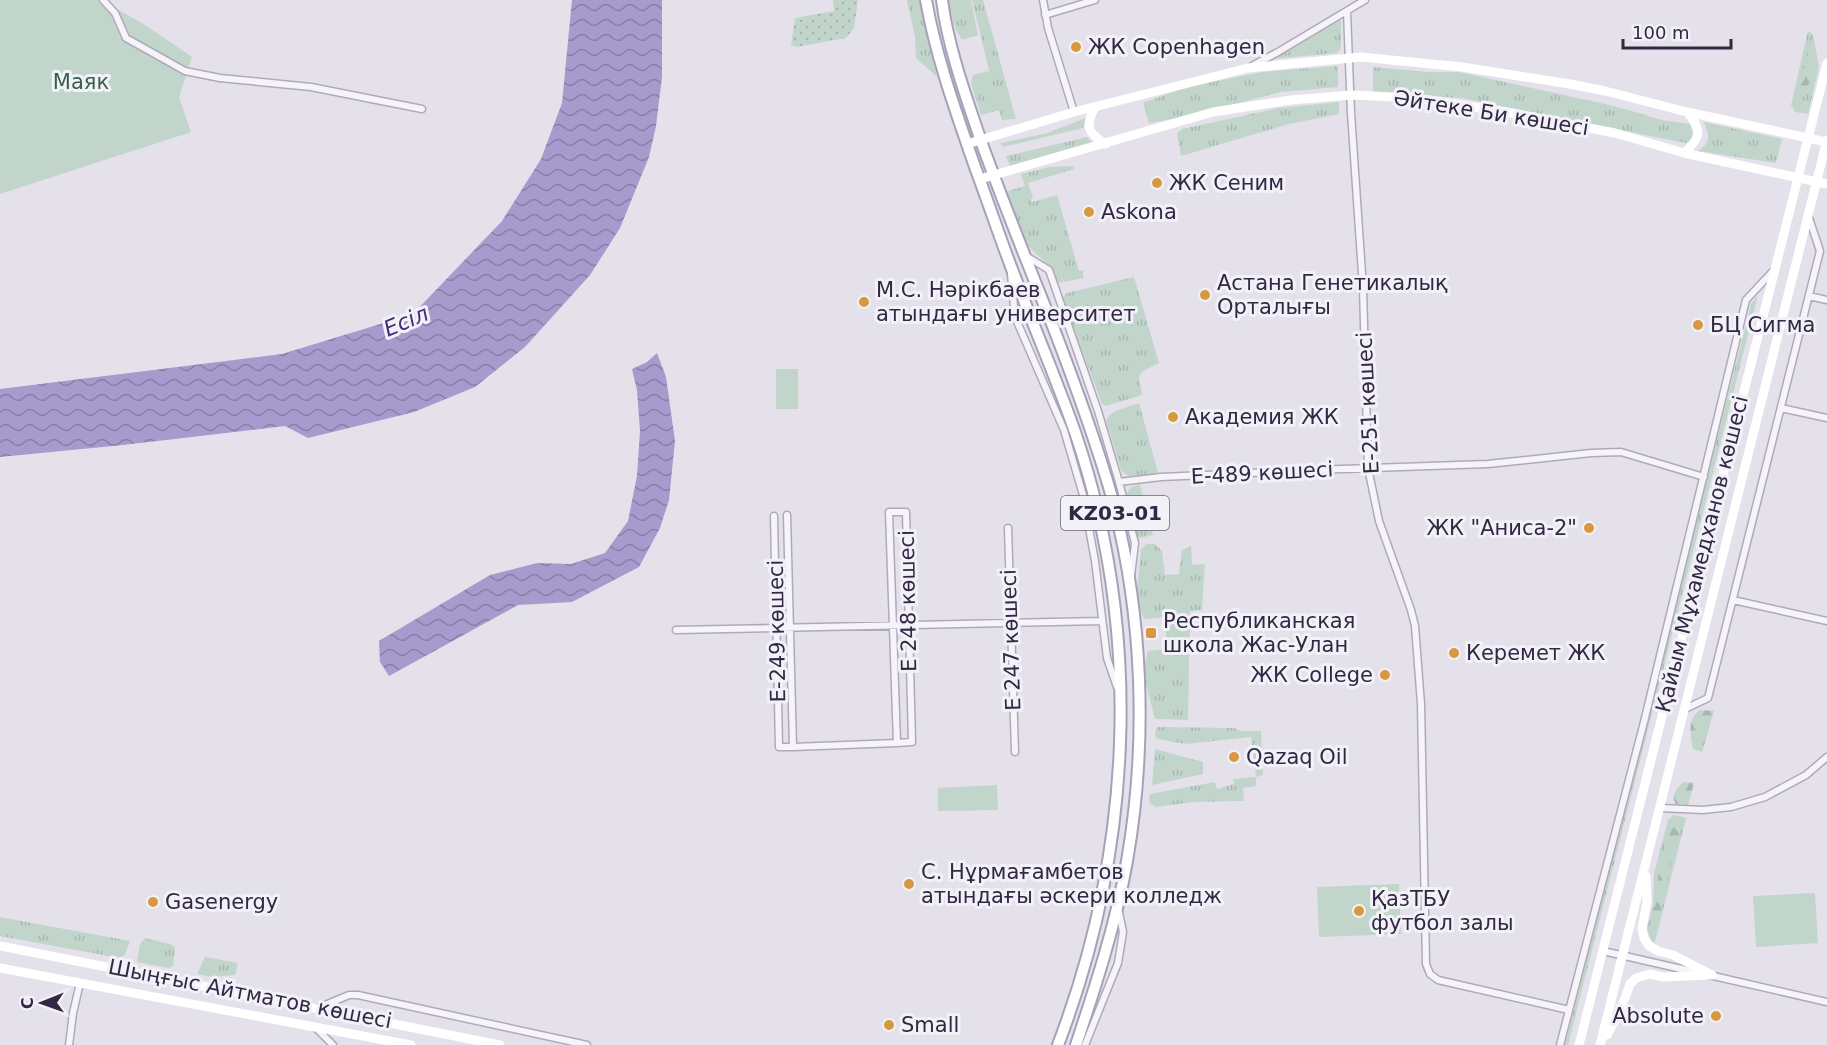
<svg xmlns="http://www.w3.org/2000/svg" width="1827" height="1045" font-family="'DejaVu Sans',sans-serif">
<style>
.grass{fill:url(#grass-tufts)}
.forest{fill:url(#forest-firs)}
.park{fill:url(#park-dots)}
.garden{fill:#c2d5cb}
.water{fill:url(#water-waves)}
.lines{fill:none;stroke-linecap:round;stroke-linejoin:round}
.street-casing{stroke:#afaab9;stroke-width:9}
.primary-casing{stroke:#a8a0b7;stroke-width:14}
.street{stroke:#f6f4f9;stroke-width:6}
.secondary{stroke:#fff;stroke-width:9}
.primary{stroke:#fff;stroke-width:10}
.poi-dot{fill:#d7983f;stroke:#f3f1f8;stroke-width:2}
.labels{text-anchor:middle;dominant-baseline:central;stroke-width:6;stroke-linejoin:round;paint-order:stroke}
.shield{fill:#f3f1f8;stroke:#6c647a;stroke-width:1.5}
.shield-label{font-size:20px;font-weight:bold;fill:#322844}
.poi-label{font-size:21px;fill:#322844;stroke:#f3f1f8;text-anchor:start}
.park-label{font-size:21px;fill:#34604c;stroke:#f3f1f8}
.street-label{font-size:21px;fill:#322844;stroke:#f3f1f8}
.water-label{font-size:22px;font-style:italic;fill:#452f7a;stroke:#f3f1f8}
</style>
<defs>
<pattern id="grass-tufts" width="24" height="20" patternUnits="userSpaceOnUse" patternTransform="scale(1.5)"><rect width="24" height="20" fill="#c2d5cb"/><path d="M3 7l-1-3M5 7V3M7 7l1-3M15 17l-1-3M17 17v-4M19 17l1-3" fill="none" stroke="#a7b7b0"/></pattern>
<pattern id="forest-firs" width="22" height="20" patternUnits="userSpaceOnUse" patternTransform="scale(1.5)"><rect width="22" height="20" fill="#c2d5cb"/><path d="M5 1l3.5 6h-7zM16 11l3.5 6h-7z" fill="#a7b7b0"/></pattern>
<pattern id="park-dots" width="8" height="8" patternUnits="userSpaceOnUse" patternTransform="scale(1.5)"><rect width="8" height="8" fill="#c2d5cb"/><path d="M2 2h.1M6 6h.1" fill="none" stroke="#a7b7b0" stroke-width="1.8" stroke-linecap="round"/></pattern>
<pattern id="water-waves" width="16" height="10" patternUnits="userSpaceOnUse" patternTransform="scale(1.5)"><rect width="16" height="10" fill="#a79acd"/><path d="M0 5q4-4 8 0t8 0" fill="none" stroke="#897ea8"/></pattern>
</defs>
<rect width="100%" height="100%" fill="#e4e1eb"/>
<!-- grass -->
<path class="grass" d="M907 0H919L937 77 916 58 915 37Z
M947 0H971L978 35 962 40 956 30Z
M972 0H983L1016 119 1002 120 999 110 981 115 971 83 973 75 988 71 990 75Z
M1341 18V48L1337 53 1271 59Z
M1808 31 1813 34 1819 67 1808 114 1795 112 1791 105Z
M1338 66V87L1281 92 1185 117 1149 123 1143 103 1186 87 1262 72Z
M1373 67 1427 72H1459L1614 106 1662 120 1690 124 1693 135 1691 141 1685 143 1461 98 1373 92Z
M1339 102V114L1289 124 1181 156 1177 133 1182 129 1279 108Z
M1086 118 1083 128 1003 147 1001 143 1047 133Z
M1704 122 1782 139 1776 163 1698 151C1712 141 1709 136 1704 122Z
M1087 137 1094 144 1010 166 1006 156Z
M1073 166 1074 169 1028 183 1033 197 1031 199 1032 202 1057 195 1079 271 1083 270V278L1064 282 1059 271 1063 282 1057 283 1050 267 1024 242 1005 192 1025 186 1021 174 1049 167Z
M1134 277 1159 363 1143 371 1139 376 1142 395 1106 406 1102 404 1062 298 1067 293Z
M1758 295 1568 1045H1565L1751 304Z
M1139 403 1158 473 1155 475 1128 476 1121 470 1106 421C1111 409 1127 408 1139 403Z
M1140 485 1153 535 1139 538 1136 535 1127 493 1131 487Z
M1147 544H1155L1162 551 1165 575 1179 574 1182 550 1191 546 1192 565 1205 564 1202 610 1190 611 1188 720 1155 719 1143 673 1148 651 1167 649 1165 617 1144 619 1136 600 1141 549Z
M1157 727 1234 728 1242 731H1261L1263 775 1256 777V786L1243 788 1244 801 1193 802 1156 807 1151 804 1149 800 1150 794 1215 782 1217 789 1234 784 1233 779 1256 777 1251 737 1186 744 1157 739 1155 735Z
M1155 749 1203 762V774L1152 785Z
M1674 815 1686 818 1655 942 1651 941 1647 929 1653 904 1654 873 1668 820Z
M0 917 130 941 125 955 119 958 0 936Z
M145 938 170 944 175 947 173 966 169 968 137 962 140 944Z
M205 957 238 963 235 975 212 977 197 974Z"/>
<!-- forest -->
<path class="forest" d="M1807 53 1814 64 1805 98 1798 93Z
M1700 710 1714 711 1702 752 1693 749C1691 736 1686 719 1700 710Z
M1683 782 1694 783 1688 805 1676 804C1670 795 1677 789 1683 782Z
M1674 819 1680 820 1655 936 1651 935C1652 896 1662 856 1674 819Z"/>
<!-- park -->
<path class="park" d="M833 0H858L854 28 846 38 797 47 791 45 795 18 834 11Z"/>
<!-- garden -->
<path class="garden" d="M0 0H100L142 23 192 57 179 97 191 132 0 194Z
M776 369H798V409H776Z
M997 785 998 810 938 811V788Z
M1399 884 1401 934 1319 937 1317 887Z
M1815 893 1818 943 1756 947 1753 896Z"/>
<!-- water -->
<path class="water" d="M572 0H662V77L656 126 649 157 620 228 590 275 525 347 475 387 414 412 308 438 285 426 123 445 0 457V389L282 354 413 314 502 221 541 159 562 103Z
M657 353 666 377 675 441 669 500 660 528 639 567 572 602 518 605 389 676 380 662 379 641 490 575 537 563 571 564 605 553 628 521 637 476 640 431 637 390 632 369 647 362Z"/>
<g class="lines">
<defs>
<path id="street" d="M103 0 115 13 126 38 185 71 220 78 311 87 422 109
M1043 0 1048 28 1074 112
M1347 12 1351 113 1363 288 1368 468 1379 521 1411 610 1415 626 1421 704 1426 964 1430 974 1438 980 1569 1010
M1045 15 1095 0
M1252 66 1278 52 1365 0
M1026 256 1049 270 1098 411 1119 482 1135 543 1131 576
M1011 275 1015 317 1064 430 1083 495 1095 561 1107 658 1117 687
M1809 296 1827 300
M1781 408 1827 418
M1119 482 1161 477 1313 470 1488 464 1591 453 1621 452 1704 477
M787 515 793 747
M774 516 779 747H793L897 743 912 742 906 512H889L897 743
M1008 528 1015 752
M1733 600 1827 621
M676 630 1102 621
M1685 709 1708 698 1820 251 1809 218
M1661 808 1703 810 1731 807 1765 797 1806 775 1827 757
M1603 951 1699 973
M1709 975 1827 1002
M318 1008 349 995H358L587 1045
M316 1028 333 1045
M69 1045 73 1013 80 983
M1085 1045 1118 963 1123 932 1119 912
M1560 1045 1644 722 1746 300 1773 271"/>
<path id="primary" d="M926 0C936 57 956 112 975 167 987 199 998 232 1010 264 1031 320 1055 375 1075 432 1143 632 1133 848 1058 1045
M942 0C948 47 966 97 981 141 1004 205 1029 267 1054 329 1075 384 1095 438 1111 494 1143 612 1148 741 1127 861 1116 923 1096 985 1076 1045"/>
</defs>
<!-- street casing -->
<use href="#street" class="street-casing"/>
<!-- primary casing -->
<use href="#primary" class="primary-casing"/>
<!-- street -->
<use href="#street" class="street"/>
<!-- secondary -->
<path class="secondary" d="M1095 107C1085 126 1087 133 1106 144
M967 144 1074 112 1248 68 1361 57 1462 67 1570 84 1605 91 1687 112 1827 142
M1684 153C1701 138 1703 130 1687 112
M980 179 1213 112 1291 100 1351 95 1416 98 1506 112 1615 133 1684 153 1827 184
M1646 876 1647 902 1642 928 1644 938 1649 946 1658 951 1673 955 1712 975
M0 946 500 1045
M0 968 411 1045
M1607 1035 1621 1009 1630 984 1636 978 1650 974 1663 977 1709 975
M1579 1045 1827 63
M1600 1045 1827 140"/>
<!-- primary -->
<use href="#primary" class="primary"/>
</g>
<!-- markers -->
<g class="poi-dot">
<circle cx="1076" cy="47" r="6"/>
<circle cx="1157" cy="183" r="6"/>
<circle cx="1089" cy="212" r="6"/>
<circle cx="1205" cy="295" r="6"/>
<circle cx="864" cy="302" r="6"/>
<circle cx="1698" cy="325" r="6"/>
<circle cx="1173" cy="417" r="6"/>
<circle cx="1589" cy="528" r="6"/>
<rect x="1145" y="627" width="12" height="12" rx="3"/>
<circle cx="1454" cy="653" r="6"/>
<circle cx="1385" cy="675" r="6"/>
<circle cx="1234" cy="757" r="6"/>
<circle cx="909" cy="884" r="6"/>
<circle cx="153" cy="902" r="6"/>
<circle cx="1359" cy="911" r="6"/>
<circle cx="1716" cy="1016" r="6"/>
<circle cx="889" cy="1025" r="6"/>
</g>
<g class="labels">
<!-- shield labels -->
<rect class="shield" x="1061" y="496" width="108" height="34" rx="4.5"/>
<g class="shield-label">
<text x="1115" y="513">KZ03-01</text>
</g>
<!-- poi labels -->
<g class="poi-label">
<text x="1088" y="47">ЖК Copenhagen</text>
<text x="1169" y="183">ЖК Сеним</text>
<text x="1101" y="212">Askona</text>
<text x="1217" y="283">Астана Генетикалық<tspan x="1217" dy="24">Орталығы</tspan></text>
<text x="876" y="290">М.С. Нәрікбаев<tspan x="876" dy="24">атындағы университет</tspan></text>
<text x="1710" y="325">БЦ Сигма</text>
<text x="1185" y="417">Академия ЖК</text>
<text x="1577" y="528" text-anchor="end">ЖК "Аниса-2"</text>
<text x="1163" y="621">Республиканская<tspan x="1163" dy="24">школа Жас-Улан</tspan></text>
<text x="1466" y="653">Керемет ЖК</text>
<text x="1373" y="675" text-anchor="end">ЖК College</text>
<text x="1246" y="757">Qazaq Oil</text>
<text x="921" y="872">С. Нұрмағамбетов<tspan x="921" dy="24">атындағы әскери колледж</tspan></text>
<text x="1371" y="899">ҚазТБУ<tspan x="1371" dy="24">футбол залы</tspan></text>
<text x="165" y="902">Gasenergy</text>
<text x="1704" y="1016" text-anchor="end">Absolute</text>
<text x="901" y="1025">Small</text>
</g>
<!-- park labels -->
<g class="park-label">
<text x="81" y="82">Маяк</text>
</g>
<!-- street labels -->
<g class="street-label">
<text transform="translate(1491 113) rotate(9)">Әйтеке Би көшесі</text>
<text transform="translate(1368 403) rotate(-93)">Е-251 көшесі</text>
<text transform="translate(1262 473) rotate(-3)">Е-489 көшесі</text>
<text transform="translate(1702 554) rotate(-76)">Қайым Мұхамедханов көшесі</text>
<text transform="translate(908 601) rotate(-91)">Е 248 көшесі</text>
<text transform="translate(777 631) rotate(-91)">Е-249 көшесі</text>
<text transform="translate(1011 640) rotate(-92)">Е 247 көшесі</text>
<text transform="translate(250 994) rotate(11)">Шыңғыс Айтматов көшесі</text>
</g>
<!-- water labels -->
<g class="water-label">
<text transform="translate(406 321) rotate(-23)">Есіл</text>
</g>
</g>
<!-- north arrow -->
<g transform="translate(42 1003) rotate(269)" stroke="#f3f1f8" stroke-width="4.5" paint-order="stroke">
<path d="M0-4.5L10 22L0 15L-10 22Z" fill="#322844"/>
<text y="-9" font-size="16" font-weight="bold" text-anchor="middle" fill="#322844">С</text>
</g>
<!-- scale -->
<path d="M1623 39v9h108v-9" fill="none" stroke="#322844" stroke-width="3"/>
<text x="1632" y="39" font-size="18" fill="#322844" stroke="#f3f1f8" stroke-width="4.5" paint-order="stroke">100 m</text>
</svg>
